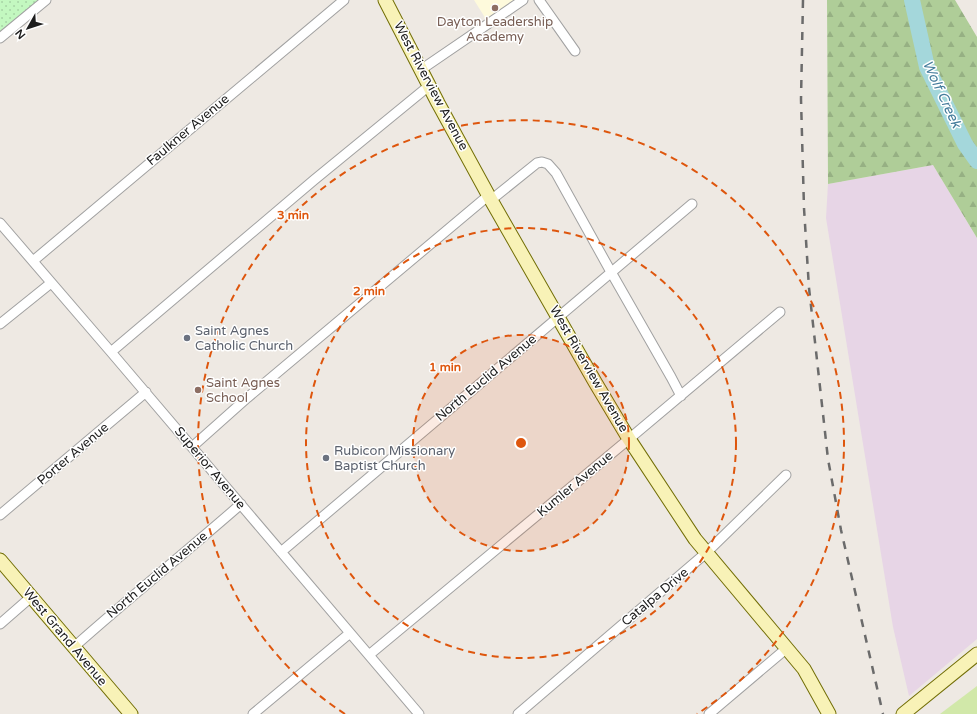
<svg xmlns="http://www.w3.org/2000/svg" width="977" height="714" font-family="'Varela Round',sans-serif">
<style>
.industrial{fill:#e7d5e6}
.education{fill:#fefadc}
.grass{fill:#d1e8a9}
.forest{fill:url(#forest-firs)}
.park{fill:url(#park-dots)}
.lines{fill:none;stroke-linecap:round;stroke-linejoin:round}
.river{stroke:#a4d7db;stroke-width:16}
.street-casing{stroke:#a1a1a1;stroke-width:11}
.secondary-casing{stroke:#726e06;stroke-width:15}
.street{stroke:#fff;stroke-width:9}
.secondary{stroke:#f8f2b7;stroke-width:13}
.rail{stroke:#6b6b6b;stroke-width:2.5;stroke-dasharray:8 8;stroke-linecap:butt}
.ring{fill:none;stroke:#de560d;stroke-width:2;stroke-dasharray:7 5}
.education-dot{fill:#8d6e63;stroke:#fff;stroke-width:1.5}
.worship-dot{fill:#6b7280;stroke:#fff;stroke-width:1.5}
.labels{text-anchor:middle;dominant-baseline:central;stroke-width:3;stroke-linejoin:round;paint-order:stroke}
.education-label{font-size:13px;fill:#785e54;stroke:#fff}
.street-label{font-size:13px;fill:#1d1d1d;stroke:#fff}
.worship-label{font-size:13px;fill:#5b616d;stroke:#fff;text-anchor:start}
.water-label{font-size:14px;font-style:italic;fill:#457d9c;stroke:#fff}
.centre{fill:#de560d;stroke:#fff;stroke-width:2}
.ring-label{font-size:12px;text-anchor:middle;font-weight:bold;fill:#de560d;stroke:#fff;stroke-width:3;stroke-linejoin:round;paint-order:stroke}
</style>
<defs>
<pattern id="forest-firs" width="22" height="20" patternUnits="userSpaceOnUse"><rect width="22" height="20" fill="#afcd98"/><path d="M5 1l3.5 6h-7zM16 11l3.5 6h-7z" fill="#96b083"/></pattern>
<pattern id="park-dots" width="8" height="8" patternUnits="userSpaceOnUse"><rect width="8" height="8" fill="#c3f8c0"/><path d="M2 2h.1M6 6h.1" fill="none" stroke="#a7d4a5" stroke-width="1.8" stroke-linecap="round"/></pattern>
</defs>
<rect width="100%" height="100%" fill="#eee9e3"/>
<!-- industrial -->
<path class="industrial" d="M933 165 977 238V639L909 696 893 627 826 218 828 184Z"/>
<!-- education -->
<path class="education" d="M474 0H523L486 26 484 16Z"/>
<!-- grass -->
<path class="grass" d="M977 686V714H940Z"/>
<!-- forest -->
<path class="forest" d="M827 0H955L977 37V238L933 165 828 184Z"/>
<!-- park -->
<path class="park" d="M0 0H46L0 38Z"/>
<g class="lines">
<!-- river -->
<path class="river" d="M912 0 927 67 965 144 977 161"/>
<defs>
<path id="street" d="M539 0 575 51
M0 38 46 0
M422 69 523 0
M491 200 537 163 542 162 548 164 556 173 611 272 671 377 681 396
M0 223 111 352 419 714
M33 261 344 0
M0 324 51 283
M111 352 314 180 430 85
M192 447 247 398 489 195
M0 515 146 392
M281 552 692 204
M0 624 31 597
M74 647C129 598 186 552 241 504
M369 655 629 439 780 312
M253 714 350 633
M518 714 706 553 786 475
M709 714 787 648"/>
<path id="secondary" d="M385 0 438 103 491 200 595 382 629 439 695 539 804 669 829 714
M0 560 131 714
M903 714 977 654"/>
</defs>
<!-- street casing -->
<use href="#street" class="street-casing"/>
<!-- secondary casing -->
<use href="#secondary" class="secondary-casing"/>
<!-- street -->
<use href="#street" class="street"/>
<!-- secondary -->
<use href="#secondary" class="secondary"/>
<!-- rail -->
<path class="rail" d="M803 0 801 99 804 208 809 288 828 459 841 530 883 714"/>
</g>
<!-- distance rings -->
<circle cx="521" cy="443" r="108" fill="#de560d" fill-opacity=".12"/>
<g class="ring">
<circle cx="521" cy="443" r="108"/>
<circle cx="521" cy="443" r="215"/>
<path d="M345 714A323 323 0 1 1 697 714"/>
</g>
<!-- markers -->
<g class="education-dot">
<circle cx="495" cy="8" r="4"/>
<circle cx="198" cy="390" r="4"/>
</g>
<g class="worship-dot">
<circle cx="187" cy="338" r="4"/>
<circle cx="326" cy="458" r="4"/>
</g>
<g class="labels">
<!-- education labels -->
<g class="education-label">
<text x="495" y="22">Dayton Leadership<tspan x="495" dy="15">Academy</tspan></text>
<text x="206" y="383" text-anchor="start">Saint Agnes<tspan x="206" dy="15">School</tspan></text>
</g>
<!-- street labels -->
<g class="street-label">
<text transform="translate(431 86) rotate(62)">West Riverview Avenue</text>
<text transform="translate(188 130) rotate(-40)">Faulkner Avenue</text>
<text transform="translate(589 369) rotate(60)">West Riverview Avenue</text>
<text transform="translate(486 378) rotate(-40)">North Euclid Avenue</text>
<text transform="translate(73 454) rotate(-40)">Porter Avenue</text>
<text transform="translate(210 468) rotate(50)">Superior Avenue</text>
<text transform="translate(575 484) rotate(-40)">Kumler Avenue</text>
<text transform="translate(157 575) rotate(-40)">North Euclid Avenue</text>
<text transform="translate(655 597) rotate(-40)">Catalpa Drive</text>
<text transform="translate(65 637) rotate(50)">West Grand Avenue</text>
</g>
<!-- worship labels -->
<g class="worship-label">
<text x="195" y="331">Saint Agnes<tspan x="195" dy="15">Catholic Church</tspan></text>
<text x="334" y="451">Rubicon Missionary<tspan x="334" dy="15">Baptist Church</tspan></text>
</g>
<!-- water labels -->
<g class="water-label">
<text transform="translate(942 94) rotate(65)">Wolf Creek</text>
</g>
</g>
<circle cx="521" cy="443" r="6" class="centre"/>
<g class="ring-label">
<text x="293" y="219">3 min</text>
<text x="369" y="295">2 min</text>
<text x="445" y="371">1 min</text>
</g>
<!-- north arrow -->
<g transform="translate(28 28) rotate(231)" stroke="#ffffff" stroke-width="3" paint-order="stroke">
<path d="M0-3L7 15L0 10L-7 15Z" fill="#1d1d1d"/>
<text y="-6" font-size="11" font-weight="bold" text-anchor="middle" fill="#1d1d1d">N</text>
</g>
</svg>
